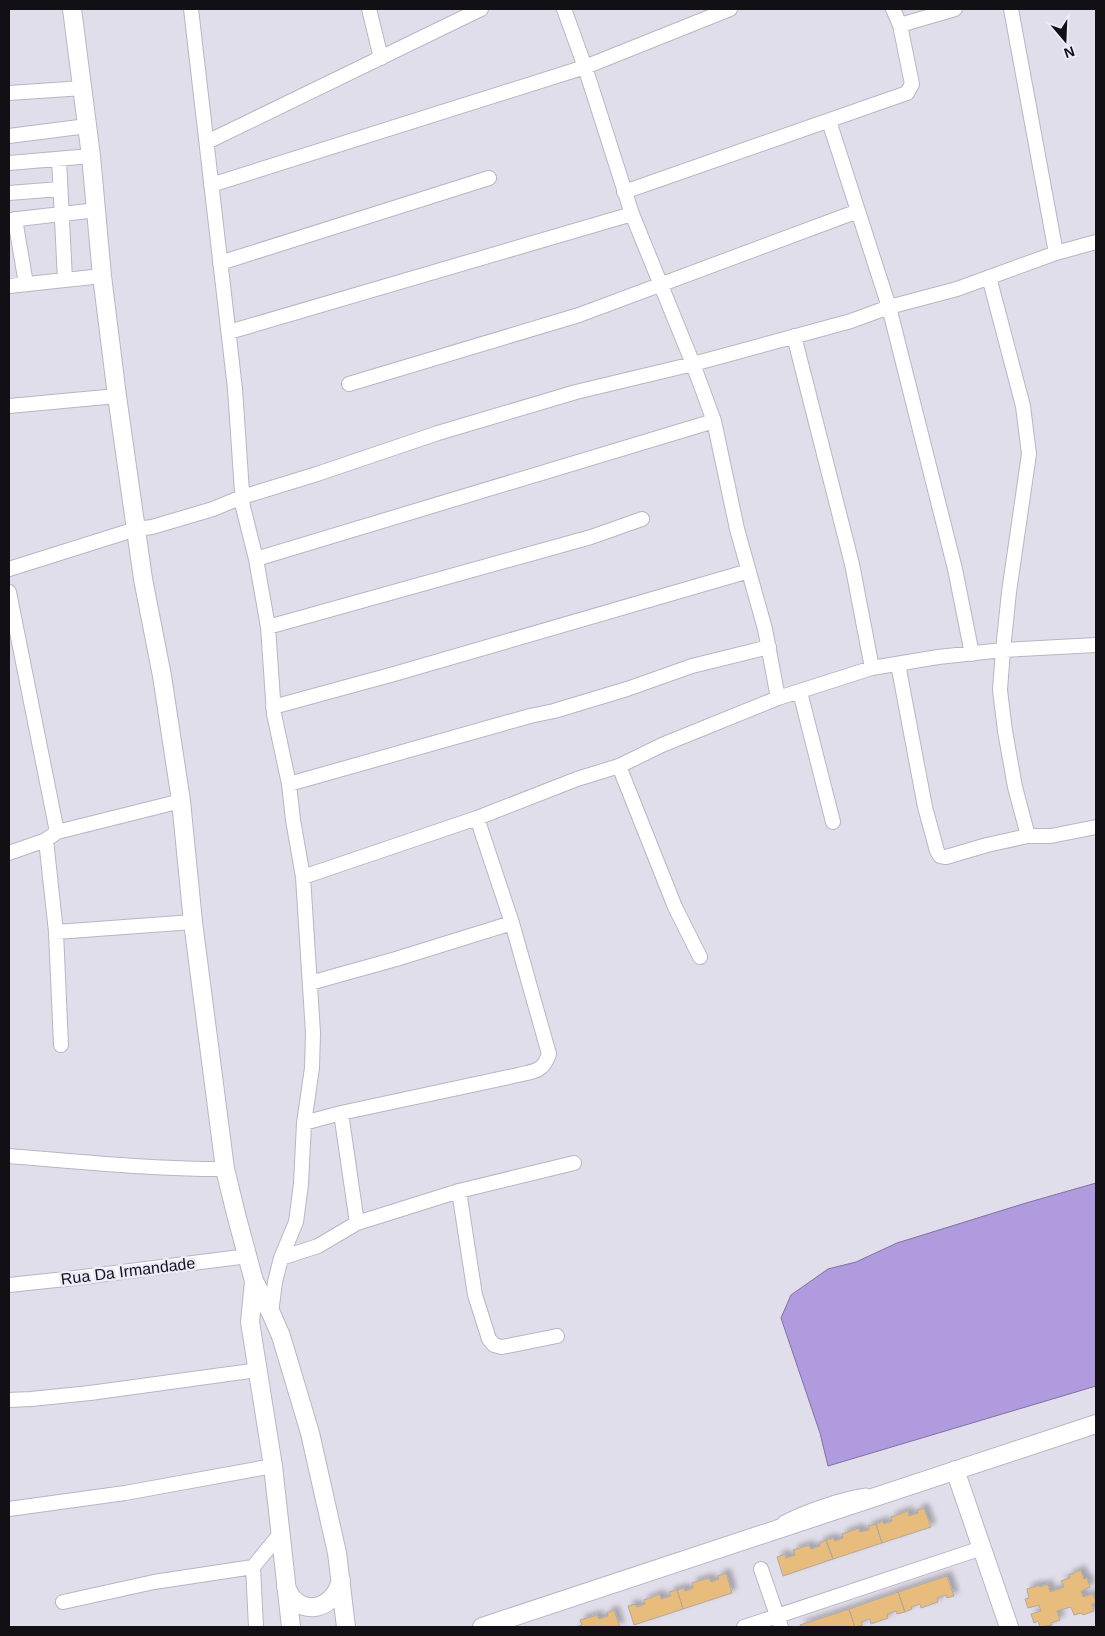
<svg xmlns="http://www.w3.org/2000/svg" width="1105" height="1636" font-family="Helvetica,sans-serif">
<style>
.water{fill:#af9bdd;stroke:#8071a1}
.building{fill:#e7bc7b;stroke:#b1a99e;filter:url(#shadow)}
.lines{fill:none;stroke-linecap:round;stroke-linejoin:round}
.service-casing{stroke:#b9b5c2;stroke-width:9}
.minor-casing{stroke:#b9b5c2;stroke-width:16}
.tertiary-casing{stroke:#b9b5c2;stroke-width:20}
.service{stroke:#fff;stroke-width:7}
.minor{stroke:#fff;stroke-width:14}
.tertiary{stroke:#fff;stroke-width:18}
.labels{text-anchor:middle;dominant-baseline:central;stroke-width:5;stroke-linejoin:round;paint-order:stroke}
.street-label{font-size:16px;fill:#121015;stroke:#eeebf8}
</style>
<defs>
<filter id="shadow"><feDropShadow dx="4.5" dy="-4.5" stdDeviation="2.5" flood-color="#0004"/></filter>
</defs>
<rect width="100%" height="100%" fill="#e1deeb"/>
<!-- water -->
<path class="water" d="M1096 1183V1386L828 1466 820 1433 781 1318 791 1295 828 1269 856 1262 897 1243 1026 1203Z"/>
<!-- building -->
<path class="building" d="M924 1508 931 1527 882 1543 876 1524 883 1521 884 1524 892 1521 891 1517 908 1511 909 1516 918 1513 917 1510Z
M876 1524 882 1543 833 1559 826 1540 833 1538 835 1541 843 1538 842 1534 859 1528 860 1532 869 1530 868 1526Z
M826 1540 833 1559 783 1576 777 1557 785 1554 786 1558 795 1555 793 1550 809 1545 811 1549 820 1546 819 1543Z
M1081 1570 1084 1579 1087 1578 1090 1587 1081 1591 1083 1597 1093 1594 1096 1602 1092 1604 1094 1611 1083 1615 1082 1613 1074 1615 1071 1607 1057 1611 1060 1620 1051 1623 1052 1625 1040 1627 1038 1621 1034 1623 1031 1614 1041 1611 1039 1605 1028 1608 1025 1599 1029 1598 1027 1589 1039 1585 1040 1587 1048 1584 1050 1592 1064 1587 1061 1581 1070 1578 1069 1575Z
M726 1573 732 1593 683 1609 677 1590 684 1588 685 1591 693 1588 692 1583 709 1578 711 1582 719 1579 718 1576Z
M947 1576 954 1596 947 1598 946 1595 937 1598 938 1602 921 1608 920 1604 911 1607 912 1609 905 1612 898 1592Z
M677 1590 683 1609 634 1625 628 1606 635 1604 637 1607 645 1604 644 1600 660 1594 661 1599 671 1596 669 1592Z
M898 1592 905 1612 897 1614 896 1611 887 1614 888 1618 871 1624 870 1619 861 1622 863 1625 855 1627 849 1609Z
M849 1609 855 1627H801L800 1625Z
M614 1610 620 1627H575L582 1625 580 1620 597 1615 599 1619 608 1616 607 1613Z"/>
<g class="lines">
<defs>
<path id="service" d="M782 1520C802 1509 843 1495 866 1492"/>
<path id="minor" d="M191 9 235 389 243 507 256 559 268 627 274 714 289 784 293 820 303 877 313 1033 312 1068 304 1123 301 1184 296 1222 281 1258 275 1282 271 1313
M369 9 381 58
M564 9 585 67 730 9
M893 9 900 25 955 9
M1011 9 1056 253
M9 93 83 88
M829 121 889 307 955 569 972 654
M9 136 87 126
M207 142 481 9
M59 159 65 280
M9 163 91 156
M211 185 585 67 632 214 693 364 714 421 737 529 765 629 778 698
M624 192 907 93 912 84 900 25
M9 193 60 189
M15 219 26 284
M9 220 97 210
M220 263 489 178
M989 277 1023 406 1029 454 1009 592 1003 650 1000 690 1005 731 1015 787 1028 836
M9 286 102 276
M229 332 632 214
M794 336 852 564 872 668
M349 384 579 315 858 211
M9 406 117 396
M256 559 714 421
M9 569 136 529 152 527 213 509 242 497 317 474 438 433 576 392 693 364 851 321 889 307 957 289 1056 253 1096 242
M9 592 57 832
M268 627 591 537 642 519
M898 664 925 807 937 851 940 856 946 857 987 845 1028 836H1051L1096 827
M800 692 833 822
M273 707 394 674 749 571
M619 766 675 907 700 957
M289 784 530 716 554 711 627 689 692 666 769 647
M46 840 56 932 61 1045
M9 853 46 840 57 832 181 801
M303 877 477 818 577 779 619 766 662 745 778 698 872 668 938 657 1003 650 1096 645
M56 932 193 922
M310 983 396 959 512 923
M304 1123 341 1113 518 1075C534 1071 543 1072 549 1054L512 923 477 818
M9 1156C81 1162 153 1169 225 1169
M459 1191 475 1295 489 1339 494 1345 502 1347 557 1336
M357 1223 459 1191 574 1163
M281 1258 318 1246 357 1223 341 1113
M9 1285 75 1278 248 1256
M9 1400 31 1399 90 1393 258 1370
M9 1509 125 1493 273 1466
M761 1569 781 1627
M63 1602 154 1582 253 1567
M256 1627 253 1567 280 1534
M744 1627 982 1548"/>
<path id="tertiary" d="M72 9 91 156 102 276 117 396 143 579 162 676 181 801 193 922 225 1169 237 1218 254 1281 271 1313 281 1336 310 1433 337 1553 346 1627
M254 1281 250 1322 273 1466 291 1627
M955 1470 1009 1627
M286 1586C296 1618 334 1612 341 1580
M482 1627 1096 1424"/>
</defs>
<!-- service casing -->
<use href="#service" class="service-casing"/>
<!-- minor casing -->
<use href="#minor" class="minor-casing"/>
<!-- tertiary casing -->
<use href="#tertiary" class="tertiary-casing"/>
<!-- service -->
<use href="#service" class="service"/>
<!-- minor -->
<use href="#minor" class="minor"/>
<!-- tertiary -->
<use href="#tertiary" class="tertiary"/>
</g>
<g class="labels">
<!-- street labels -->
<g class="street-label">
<text transform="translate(128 1271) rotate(-7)">Rua Da Irmandade</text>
</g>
</g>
<!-- border -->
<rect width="1105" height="1636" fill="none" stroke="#121015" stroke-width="20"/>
<!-- north arrow -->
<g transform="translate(1065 40) rotate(161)" stroke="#eeebf8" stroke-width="4" paint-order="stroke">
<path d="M0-4L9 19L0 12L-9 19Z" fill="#121015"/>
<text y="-8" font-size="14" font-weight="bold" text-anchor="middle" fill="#121015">N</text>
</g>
</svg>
